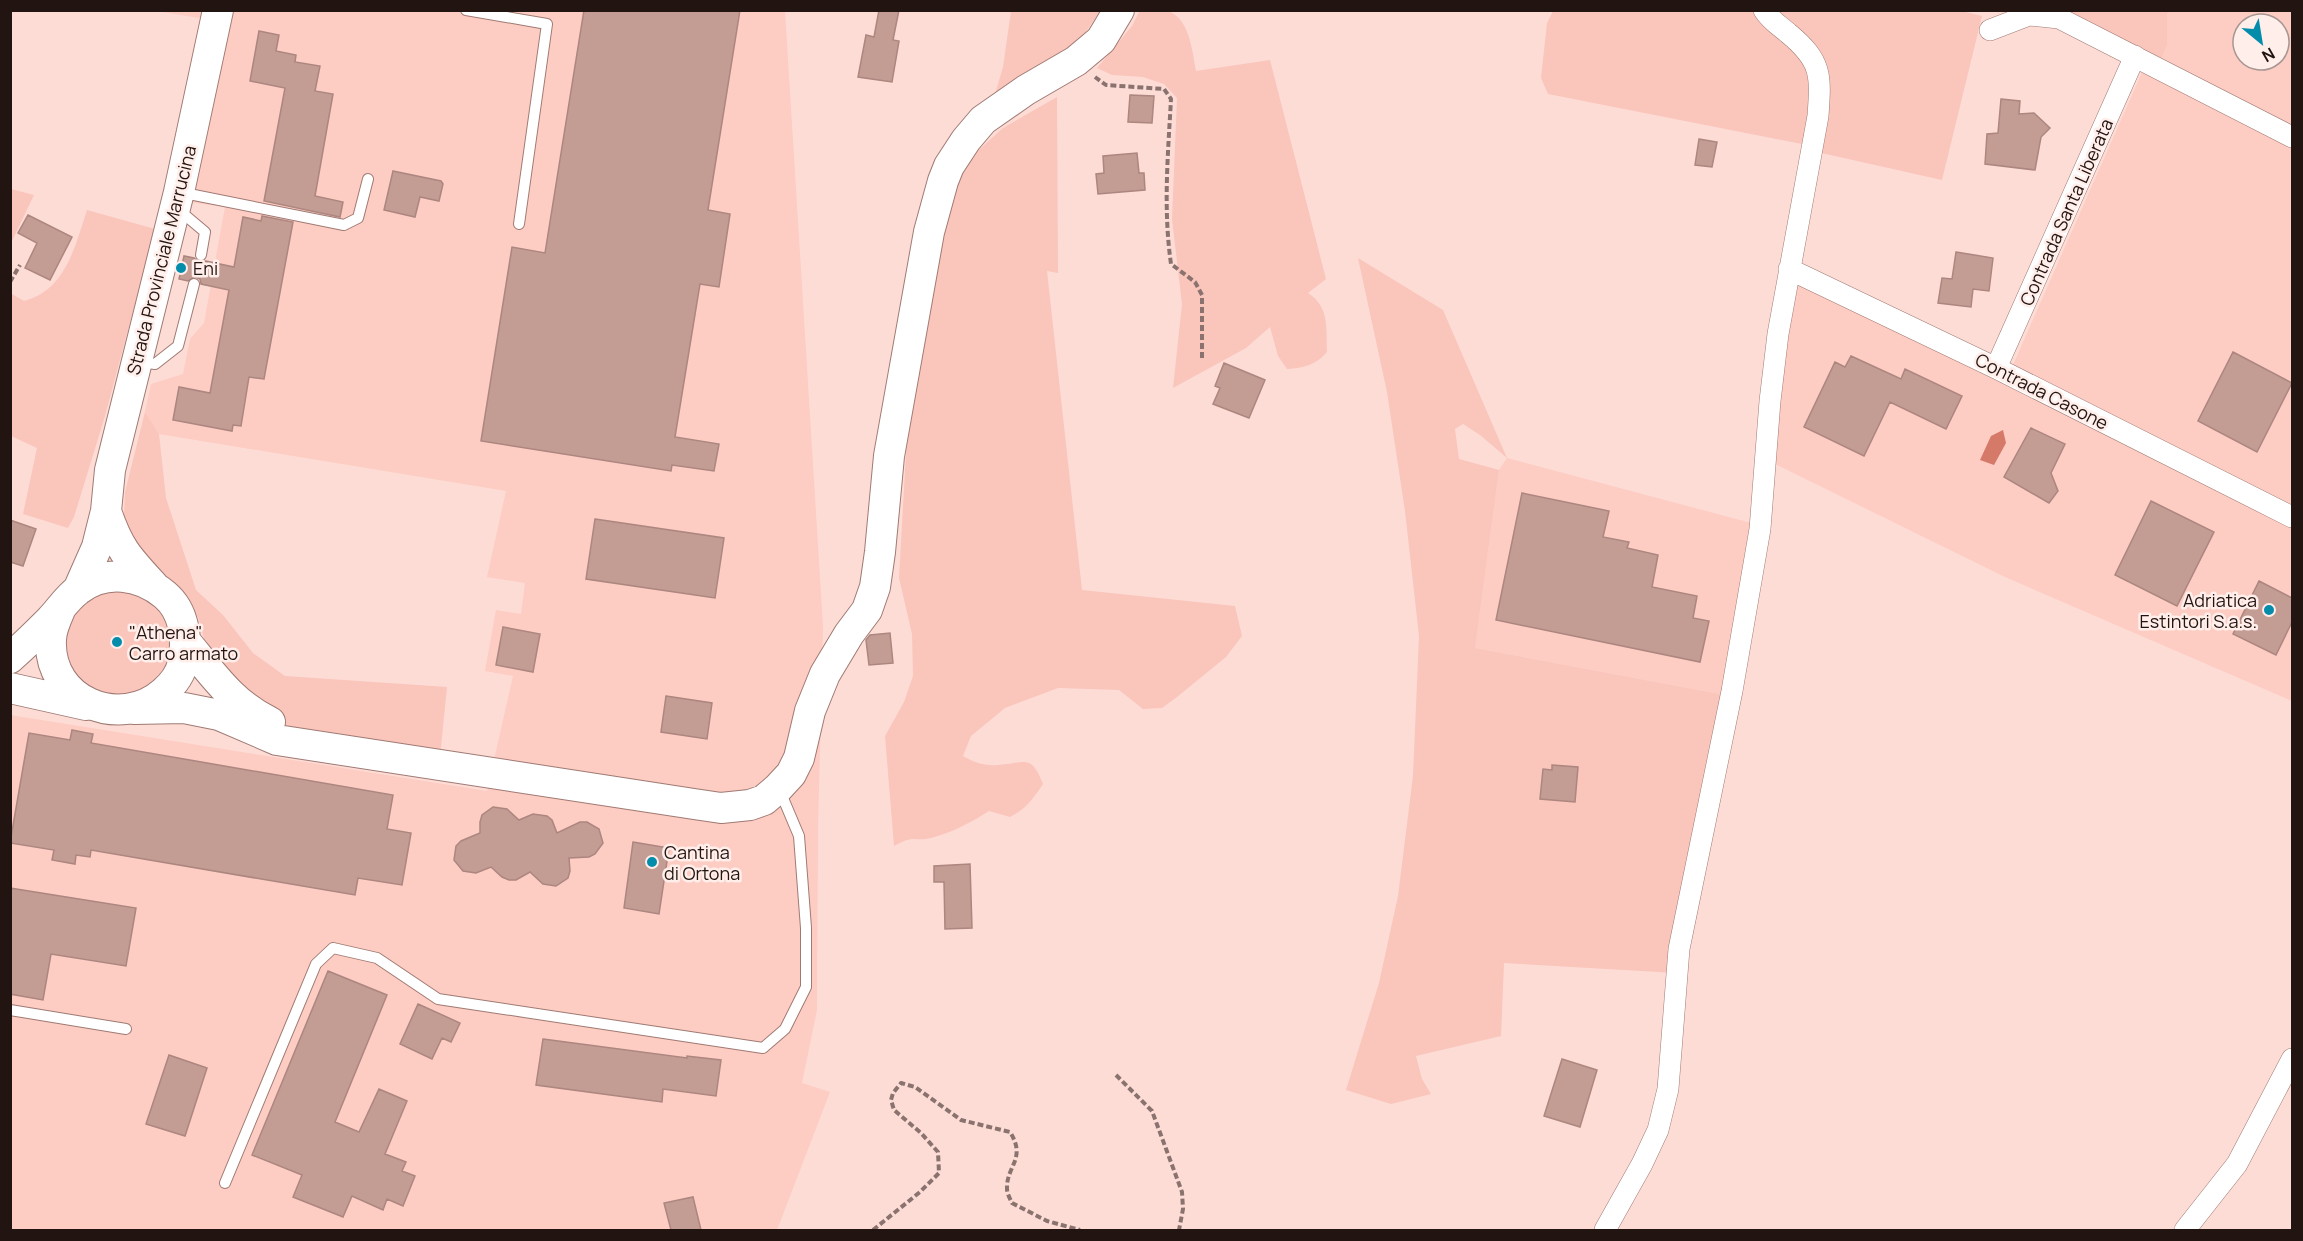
<svg xmlns="http://www.w3.org/2000/svg" width="2303" height="1241" font-family="Manrope,sans-serif">
<style>
.built{fill:#fdccc2;fill-rule:evenodd}
.green{fill:#fac5bb}
.water{fill:#d57969}
.building{fill:#c39c94;stroke:#ac867f;stroke-width:1.5}
.lines{fill:none;stroke-linecap:round;stroke-linejoin:round}
.lane-casing{stroke:#9f7a73;stroke-width:12}
.street-casing{stroke:#9f7a73;stroke-width:22}
.secondary-casing{stroke:#9f7a73;stroke-width:32}
.path{stroke:#8a736f;stroke-width:4;stroke-dasharray:6 3;stroke-linecap:butt}
.lane{stroke:#fff;stroke-width:10}
.street{stroke:#fff;stroke-width:21}
.secondary{stroke:#fff;stroke-width:30}
.poi-dot{fill:#048cab;stroke:#ffeeea;stroke-width:2}
.labels{text-anchor:middle;dominant-baseline:central;stroke-width:5;stroke-linejoin:round;paint-order:stroke}
.street-label{font-size:18px;fill:#221411;stroke:#ffeeea}
.poi-label{font-size:18px;fill:#221411;stroke:#ffeeea;text-anchor:start}
</style>
<rect width="100%" height="100%" fill="#fddcd6"/>
<!-- built -->
<path class="built" d="M157 11H206L205 19Z
M229 11H785L823 626 818 830 817 1010 802 1083 830 1092 777 1230H11L10 715 487 791 513 676 485 671 496 610 521 614 525 583 487 577 506 491 159 434 145 412 151 384 183 374 190 339 204 323 225 207 189 202Z
M2169 11H2292V701L2005 577 1769 461 1799 266 2013 365ZM2243 24H2279V60H2243Z
M1507 458 1755 524 1725 695 1475 648 1499 470Z"/>
<!-- green -->
<path class="green" d="M1140 10C1147 10 1156 9 1164 10 1190 15 1192 51 1196 71L1270 60 1326 279 1308 293C1330 307 1326 329 1327 352 1316 365 1304 368 1287 369L1278 356 1270 327 1246 348 1173 388 1182 304 1172 219 1177 98 1164 84 1143 77 1112 75 1097 68 1132 26Z
M1958 10 1982 16 1942 180 1817 152 1822 73 1771 11Z
M1011 11H1100L1079 42 995 94 1003 67Z
M1553 11H1759L1797 49 1809 72 1807 145 1548 94 1541 78 1547 23Z
M2052 11H2169L2167 15V44L2161 58Z
M1057 97 1058 273 1047 271 1082 590 1235 606 1242 636 1226 657 1177 697 1162 708 1143 709 1119 690 1058 688 1005 708 971 736 963 756C975 763 985 766 999 765 1025 763 1031 753 1043 784 1032 800 1027 808 1010 817L989 811C972 822 951 833 931 838 913 842 915 834 894 846L885 736 904 702 913 676 912 634 899 578 908 417 922 306 962 165 1003 128Z
M11 189 34 195 11 243 10 189Z
M87 210 155 229 105 416 74 517 68 528 23 514 37 448 11 436 10 293 24 301C66 290 75 246 87 210Z
M1358 258 1443 310 1507 458 1480 435 1463 424 1455 429 1459 459 1499 470 1475 648 1725 695 1676 973 1504 963 1501 1036 1416 1056 1422 1079 1431 1094 1391 1104 1346 1090 1379 983 1398 896 1413 776 1419 636 1405 511 1387 392Z
M145 412 159 434 166 498 196 590 223 615 253 653 285 676 447 687 440 757 291 728 247 702 206 646 199 620 191 602 177 587 158 574 128 533 124 515 125 492Z
M66 643a53 53 0 1 1 106 0a53 53 0 1 1-106 0Z"/>
<!-- water -->
<path class="water" d="M2003 430 2006 443 1994 465 1980 460 1991 436Z"/>
<!-- building -->
<path class="building" d="M584 10H740L708 210 730 214 719 287 700 284 675 437 719 444 714 471 672 465 671 471 481 441 512 247 545 253Z
M879 10H899L893 40 899 41 892 82 858 77 866 35 874 37Z
M259 31 279 35 276 51 296 55 295 62 320 66 315 91 333 94 315 196 343 202 340 217 264 201 285 88 250 81Z
M1130 95 1154 96 1152 123 1128 122Z
M2001 99 2020 101 2019 114 2034 113 2050 128 2041 137 2035 170 1985 164 1987 134 1998 133Z
M1699 139 1717 142 1712 167 1695 165Z
M1137 153 1139 173H1144L1145 190 1098 194 1096 174 1104 173 1103 156Z
M393 171 441 181 443 184 439 201 420 197 415 217 384 210Z
M28 215 72 237 50 280 25 268 37 243 18 233Z
M262 216 293 222 264 379 249 377 241 426 233 425 232 431 173 420 179 387 210 393 229 290 201 284 200 279 195 277 188 281 179 279 184 256 194 258 199 262 206 261 234 267 243 217 261 221Z
M1956 252 1993 258 1989 291 1973 289 1971 307 1938 303 1942 278 1952 279Z
M2233 352 2292 383 2257 452 2198 421Z
M1851 356 1901 379 1905 369 1962 396 1946 429 1890 402 1864 456 1804 427 1835 362 1845 367Z
M1224 363 1265 380 1249 418 1213 404 1220 388 1215 386Z
M2031 428 2065 444 2051 473 2058 491 2049 503 2004 477Z
M1522 493 1609 511 1603 537 1629 542 1627 548 1658 555 1652 587 1697 596 1693 618 1709 621 1700 662 1496 620Z
M2151 501 2214 532 2177 606 2115 575Z
M595 519 724 538 715 598 586 579Z
M10 520 36 529 23 566 10 562Z
M2259 581 2292 598V622L2276 655 2233 634Z
M503 627 540 634 533 672 496 665Z
M890 633 893 663 869 665 866 640 870 635Z
M666 696 712 703 707 739 661 732Z
M72 730 93 734 91 743 393 795 387 829 411 833 402 885 358 878 355 895 91 850 90 857 76 855 75 864 52 860 54 850 10 843 29 733 70 740Z
M1552 765 1578 767 1575 802 1540 799 1543 769 1552 770Z
M493 807 507 809 519 820 533 814 547 816 552 820 557 833 580 822H587L599 829 603 843 595 854 589 857 569 858 570 871 568 878 556 886 543 884 530 872 516 880H509L502 877 491 867 476 873 463 871 454 860 456 846 461 841 480 833V822L482 815Z
M633 842 669 848 659 914 624 908Z
M970 864 972 928 945 929 944 882H934V866Z
M10 888 136 908 126 966 51 954 43 1000 10 994Z
M328 971 387 995 335 1122 359 1132 379 1089 407 1101 385 1154 406 1162 402 1171 415 1176 403 1206 387 1199 383 1210 352 1196 343 1217 293 1197 302 1175 252 1155Z
M418 1004 460 1023 451 1042 442 1038 432 1059 400 1044Z
M543 1039 687 1058V1056L721 1060 716 1096 663 1089 662 1102 536 1085Z
M169 1055 207 1068 185 1136 146 1124Z
M1562 1059 1597 1070 1580 1127 1544 1116Z
M693 1197 701 1230H671L664 1203Z"/>
<g class="lines">
<defs>
<path id="lane" d="M466 10 547 24 519 224
M179 192 344 225 358 218 368 179
M175 213 186 216 205 232 201 255
M140 362 155 364 178 346 194 284
M10 1010 126 1029
M225 1183 316 964 333 948 377 958 438 999 763 1048 785 1029 806 987V928L799 836 780 791"/>
<path id="street" d="M1990 30 2029 15 2059 18 2292 137
M1789 269 1996 368 2292 517
M1996 368 2135 56
M1605 1230 1642 1164 1658 1130 1668 1089 1679 949 1732 691 1760 529 1770 401 1778 334 1818 116C1821 75 1822 61 1788 33 1780 26 1770 20 1764 10
M2185 1230 2237 1164 2292 1059"/>
<path id="secondary" d="M106 511C118 547 127 557 153 585
M78 590 97 547 106 511 110 470 179 192 218 10
M186 642C212 673 232 704 270 722
M10 658C24 646 37 633 50 620 59 611 67 598 78 590 105 569 140 574 165 595 184 611 188 639 183 662 181 673 173 684 164 692 120 731 48 701 51 640 51 630 56 619 60 610
M10 688 86 705
M134 709 184 708 219 715 277 740 694 804 721 808 750 805 764 800 778 788 791 774 799 758 810 711 825 674 849 634 867 610 875 587 880 552 889 456 929 232 943 181 949 166 966 140 983 120 1026 90 1076 61 1101 40 1119 10"/>
</defs>
<!-- lane casing -->
<use href="#lane" class="lane-casing"/>
<!-- street casing -->
<use href="#street" class="street-casing"/>
<!-- secondary casing -->
<use href="#secondary" class="secondary-casing"/>
<!-- path -->
<path class="path" d="M1095 77 1106 85 1164 89 1171 99C1168 154 1163 209 1171 264L1195 282 1202 295V360
M10 282 20 265
M1116 1075 1152 1111 1182 1192 1183 1209 1179 1230
M873 1230 920 1192 939 1173 938 1152 921 1133 894 1110 891 1100 893 1093 901 1083 915 1087 961 1120 1010 1132C1027 1159 1006 1166 1007 1189 1007 1193 1010 1199 1012 1203L1047 1221 1080 1230"/>
<!-- lane -->
<use href="#lane" class="lane"/>
<!-- street -->
<use href="#street" class="street"/>
<!-- secondary -->
<use href="#secondary" class="secondary"/>
</g>
<!-- markers -->
<g class="poi-dot">
<circle cx="181" cy="268" r="6"/>
<circle cx="2269" cy="610" r="6"/>
<circle cx="117" cy="642" r="6"/>
<circle cx="652" cy="862" r="6"/>
</g>
<g class="labels">
<!-- street labels -->
<g class="street-label">
<text transform="translate(2066 212) rotate(-66)">Contrada Santa Liberata</text>
<text transform="translate(161 260) rotate(-76)">Strada Provinciale Marrucina</text>
<text transform="translate(2042 391) rotate(27)">Contrada Casone</text>
</g>
<!-- poi labels -->
<g class="poi-label">
<text x="193" y="268">Eni</text>
<text x="2257" y="600" text-anchor="end">Adriatica<tspan x="2257" dy="21">Estintori S.a.s.</tspan></text>
<text x="129" y="632">"Athena"<tspan x="129" dy="21">Carro armato</tspan></text>
<text x="664" y="852">Cantina<tspan x="664" dy="21">di Ortona</tspan></text>
</g>
</g>
<!-- border -->
<rect width="2303" height="1241" fill="none" stroke="#221411" stroke-width="24"/>
<!-- north arrow -->
<g transform="translate(2261 42) rotate(150)"><circle r="28" fill="#ffeeea" stroke="#a79793" stroke-width="1.5"/>
<path d="M0-4.5L10 22L0 15L-10 22Z" fill="#048cab"/>
<text y="-9" font-size="16" font-weight="bold" text-anchor="middle" fill="#221411">N</text>
</g>
</svg>
